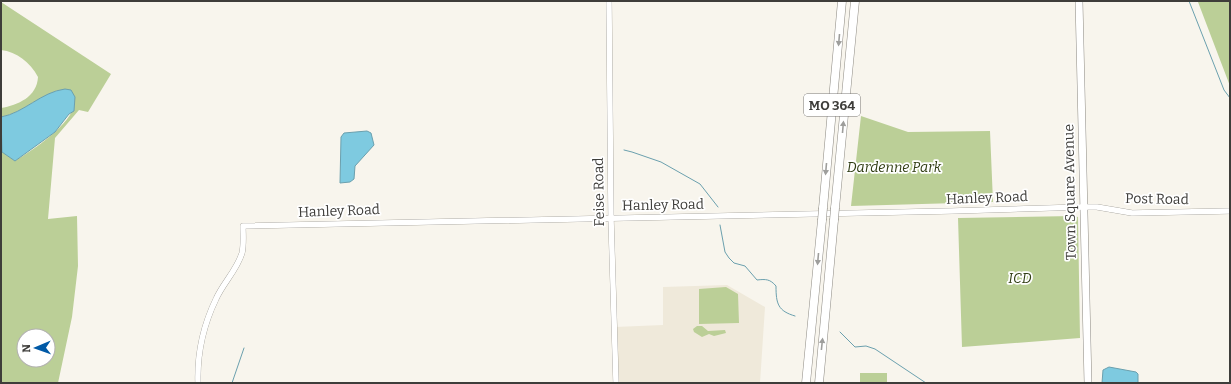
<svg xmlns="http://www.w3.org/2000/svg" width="1231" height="384" font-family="Bitter,serif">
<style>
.built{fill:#efe9da}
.green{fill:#bbcf97;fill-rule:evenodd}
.water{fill:#7ecae0;stroke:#6ba0ae}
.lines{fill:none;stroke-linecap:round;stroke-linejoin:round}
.stream{stroke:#6ba0ae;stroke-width:1}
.minor-casing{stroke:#8d8a83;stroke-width:6}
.major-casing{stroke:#8d8a83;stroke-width:8}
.highway-casing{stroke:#8d8a83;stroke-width:9}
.minor{stroke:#fff;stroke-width:5.5}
.major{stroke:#fff;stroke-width:7}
.highway{stroke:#fff;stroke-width:8}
.highway-bridge-casing{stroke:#8d8a83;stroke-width:9;stroke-linecap:butt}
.highway-bridge{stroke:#fff;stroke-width:8}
.oneway{fill:#9e9e9c}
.labels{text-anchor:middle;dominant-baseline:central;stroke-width:3.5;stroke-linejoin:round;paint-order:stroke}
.shield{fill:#fff;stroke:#787775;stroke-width:1}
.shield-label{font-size:13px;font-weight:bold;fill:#3e3d3a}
.park-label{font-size:14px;font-style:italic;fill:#303d13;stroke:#fff}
.street-label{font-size:14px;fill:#3e3d3a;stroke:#fff}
</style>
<rect width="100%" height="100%" fill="#f8f5ed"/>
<!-- built -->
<path class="built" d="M727 285 765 307 760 383H617L615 327 663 325V287Z"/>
<!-- green -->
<path class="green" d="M1197 1H1230V86L1198 2Z
M1 2 111 74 88 112 79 110 55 138 48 219 77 216 78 266 72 317 58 383H1V151L15 161C34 149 71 125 75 103L60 90C39 95 23 113 1 117V108C18 105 37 97 38 77 30 62 17 52 1 50ZM24 336H48V360H24Z
M861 116 908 132 990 131 993 202 851 206Z
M1074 216 1078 217 1080 338 962 347 958 218Z
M726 287 738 294 739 323 699 324V289Z
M697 326H702L708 331 725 330 726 333 714 336 709 334 702 337 694 332 693 329Z
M860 373H887V383H860Z"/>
<!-- water -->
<path class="water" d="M65 89 71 90 75 97 74 111 69 114 55 132 15 161 2 152 1 117C24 113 41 92 65 89Z
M367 131 371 133 374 145 355 166 354 179 350 182 340 183 341 137 344 133Z
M1109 367 1136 372 1138 374V383H1102L1103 370Z"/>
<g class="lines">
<!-- stream -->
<path class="stream" d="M1189 1 1224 90 1230 98
M624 150 632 152 661 162 700 184 718 207
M720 225 725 252 729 258 734 263 745 266 757 280C766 279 770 279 776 286 776 304 778 311 795 316
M840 332 855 347 866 346 875 349 926 383
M232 383 244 348"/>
<defs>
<path id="minor" d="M609 1 611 218 616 383
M198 383C197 353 203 326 216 299 223 283 237 270 242 253 244 245 243 235 243 226L952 211 1083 207H1097L1132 213 1230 211"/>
<path id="major" d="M1079 1 1088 383"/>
<path id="highway" d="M823 208 842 1
M835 208 855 1
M806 383 822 220
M819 383 834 220"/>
</defs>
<!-- minor casing -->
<use href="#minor" class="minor-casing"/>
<!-- major casing -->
<use href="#major" class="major-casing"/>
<!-- highway casing -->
<use href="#highway" class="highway-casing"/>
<!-- minor -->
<use href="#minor" class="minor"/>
<!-- major -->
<use href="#major" class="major"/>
<!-- highway -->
<use href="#highway" class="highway"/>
<defs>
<path id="highway-bridge" d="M822 220 823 208
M834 220 835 208"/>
</defs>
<!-- highway-bridge casing -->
<use href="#highway-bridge" class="highway-bridge-casing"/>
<!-- highway-bridge -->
<use href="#highway-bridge" class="highway-bridge"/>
</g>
<!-- one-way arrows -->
<defs><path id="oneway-solid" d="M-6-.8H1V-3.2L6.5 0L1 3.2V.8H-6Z"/></defs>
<g class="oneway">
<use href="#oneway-solid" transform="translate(839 40) rotate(95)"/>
<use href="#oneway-solid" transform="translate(843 127) rotate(-85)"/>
<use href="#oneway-solid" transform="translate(826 169) rotate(95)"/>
<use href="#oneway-solid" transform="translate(818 259) rotate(95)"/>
<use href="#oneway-solid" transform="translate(822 344) rotate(-84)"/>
</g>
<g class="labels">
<!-- shield labels -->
<rect class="shield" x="804" y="94" width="56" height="22" rx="3"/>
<g class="shield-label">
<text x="832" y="105">MO 364</text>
</g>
<!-- park labels -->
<g class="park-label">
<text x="894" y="167">Dardenne Park</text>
<text x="1020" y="278">ICD</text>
</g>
<!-- street labels -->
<g class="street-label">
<text transform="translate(599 192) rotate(-91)">Feise Road</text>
<text transform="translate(1070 192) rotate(-91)">Town Square Avenue</text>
<text transform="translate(987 198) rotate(-2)">Hanley Road</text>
<text transform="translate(1157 199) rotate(1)">Post Road</text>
<text transform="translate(663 205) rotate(-1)">Hanley Road</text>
<text transform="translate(339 211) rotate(-2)">Hanley Road</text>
</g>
</g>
<!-- border -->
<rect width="1231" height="384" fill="none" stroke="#3e3d3a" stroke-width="4"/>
<!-- north arrow -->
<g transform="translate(36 348) rotate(268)"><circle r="19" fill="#ffffff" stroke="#b2b1b0"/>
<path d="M0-3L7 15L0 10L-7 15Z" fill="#0059a6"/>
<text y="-6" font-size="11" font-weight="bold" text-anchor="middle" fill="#3e3d3a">N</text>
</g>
</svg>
